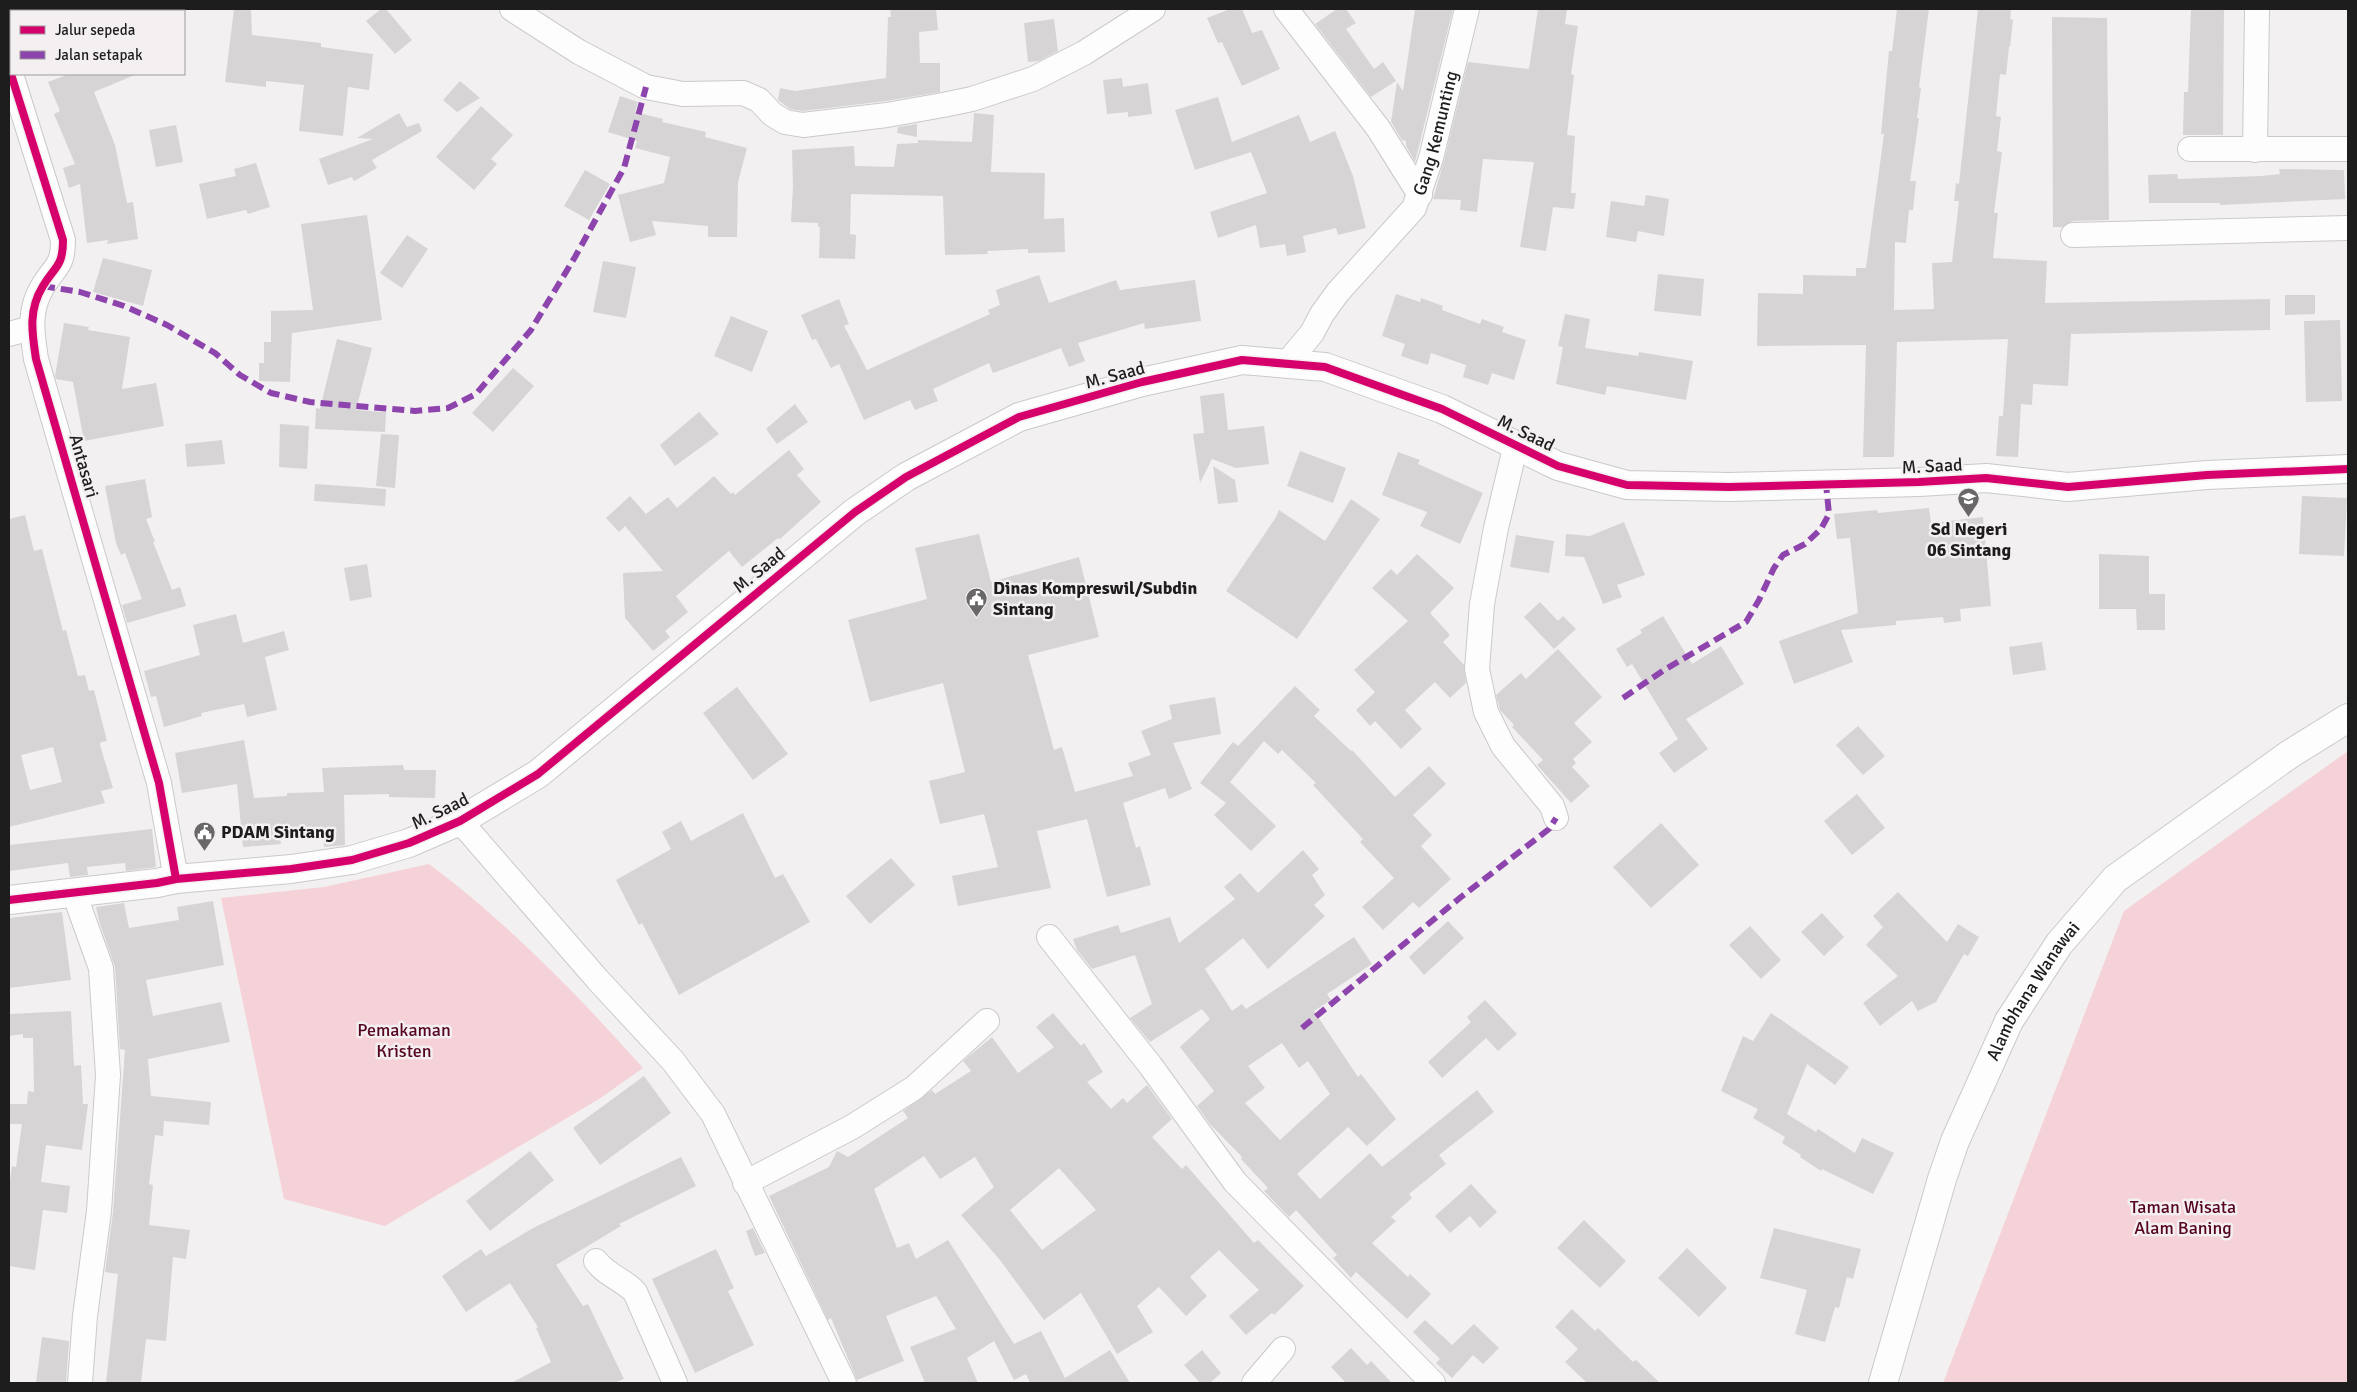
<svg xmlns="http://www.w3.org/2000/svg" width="2357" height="1392" font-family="Signika,sans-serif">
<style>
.green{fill:#f5d2d7}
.building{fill:#d7d4d6;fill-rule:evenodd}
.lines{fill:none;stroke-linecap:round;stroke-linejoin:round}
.street-casing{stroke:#cbc9ca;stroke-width:26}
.secondary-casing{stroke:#cbc9ca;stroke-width:30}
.street{stroke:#fdfdfd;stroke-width:24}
.secondary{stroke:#fdfdfd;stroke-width:28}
.quiet{stroke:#8e44ad;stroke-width:6;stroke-dasharray:12 6;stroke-linecap:butt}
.cycleway-casing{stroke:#f4eff0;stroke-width:11}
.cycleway{stroke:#d6006c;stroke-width:8}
.labels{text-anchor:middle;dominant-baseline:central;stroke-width:5;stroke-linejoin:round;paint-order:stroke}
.street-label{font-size:18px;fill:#1e1d1d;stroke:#f4eff0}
.poi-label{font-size:18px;font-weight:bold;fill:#1e1d1d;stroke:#f4eff0;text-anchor:start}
.park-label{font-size:18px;fill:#550521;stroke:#f4eff0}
</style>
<rect width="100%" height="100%" fill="#f3f0f1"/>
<!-- green -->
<path class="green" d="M2348 751V1383H1943L2124 911Z
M429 864C508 923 578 995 643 1068L599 1099 385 1226 284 1199 221 898 324 887Z"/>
<!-- building -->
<path class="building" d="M234 9H251L252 35 321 43V47L373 54 369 90 348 87 343 136 299 131 304 85 266 81V87L225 82Z
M381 9H386L412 40 395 54 366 21Z
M890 9H936L938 30 919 32 920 63H940V92L886 101 803 111 790 109 778 100 780 88 795 91 886 78 888 17H891Z
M1230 9H1242L1252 33 1262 30 1280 69 1242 86 1222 42 1218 43 1207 18Z
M1337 9H1346L1356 23 1346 29 1374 69 1383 62 1396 81 1371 97 1315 24Z
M1415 9H1453L1415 162 1406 146V141L1402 140 1391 122 1397 82 1403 91Z
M1538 9H1567L1565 24 1578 26 1571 74 1574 75 1567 135 1575 136 1571 193H1576L1574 209 1553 207 1546 251 1520 247 1534 162 1483 159 1477 212 1460 210 1461 200 1433 199 1444 161 1468 62 1529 69Z
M1897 9H1929L1919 87 1921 88 1917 118H1919L1910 181H1916L1913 210H1909L1906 243 1895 242 1894 310 1934 309 1932 263 1952 262 1959 201H1954L1956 183 1959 184 1978 9H2011L2010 19 2013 20 2010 47H2009L2006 75 2000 74 1996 116 2001 117 1997 151 2002 152 1994 213H1998L1993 258 2047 261 2045 303 2270 299V330L2071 334 2068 386 2033 384 2032 405 2021 404 2018 457 1996 456 1999 416H2003L2008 339 1897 342 1894 457H1863L1866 345 1757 346 1758 293 1803 294V275L1856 276V268H1866L1884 134H1881L1889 51H1892Z
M2191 9H2224L2223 135H2183L2184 92H2188Z
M2052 17 2107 18 2109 220 2073 221 2062 227H2053Z
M1054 19 1058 51 1039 61 1028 62 1024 23Z
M69 74H137L94 92 115 145 127 203 133 202 138 239 107 244 108 240 87 243 80 184 69 188 63 168 75 164 54 114 60 111 48 82Z
M1122 78 1123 87 1148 83 1152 114 1128 117V112L1107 114 1103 80Z
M460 81 480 98 457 112 443 100Z
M620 96 638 102 635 112 663 119 662 122 706 132 705 137 747 148 738 182 737 237H708V226L652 221 656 235 630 242 618 195 664 183 670 157 635 148 637 141 608 132Z
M1218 97 1232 142 1299 115 1310 142 1335 131 1353 176 1366 228 1338 235 1336 228 1303 236 1306 252 1287 256 1285 244 1260 248 1256 225 1218 238 1210 212 1267 193 1251 152 1195 170 1175 110Z
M481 106 513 135 491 159 497 164 474 190 436 157Z
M399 113 407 127 419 123 422 131 372 160 377 168 354 181 352 177 328 185 319 159 373 139 357 138Z
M974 113 994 115 991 172 1045 173 1044 219 1064 218 1065 252 1028 253V249L987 251 988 254 945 255 943 196 851 194 850 234 856 235 855 259 819 258 820 227H818V223L791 222 793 186 792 150 854 146 855 166 894 167 897 144 918 143V140L972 142Z
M917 124V137L897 133 898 127Z
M176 125 183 162 156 167 149 130Z
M256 163 270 207 248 214 246 210 207 219 199 184 236 176 234 169Z
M2279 169 2344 170 2345 199 2220 205V203H2149L2148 175 2177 174 2178 179 2261 176 2280 174Z
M585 170 610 184 589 220 564 206Z
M1646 195 1669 199 1664 236 1638 231 1636 242 1606 237 1611 201 1644 206Z
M367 215 382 320 292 333 290 382 259 381V363H264V342H271V311L313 310 301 224Z
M407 235 428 249 402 288 380 273Z
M103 258 152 270 143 306 93 292Z
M603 261 636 267 626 318 593 312Z
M1658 274 1704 279 1701 316 1654 311Z
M1039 275 1049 303 1116 280 1120 290 1195 280 1201 321 1145 329 1144 323 1078 343 1085 361 1069 367 1061 348 993 373 989 363 933 389 938 401 915 410 910 400 864 420 839 364 831 368 816 339 812 340 801 315 839 299 849 324 844 326 867 370 990 314 988 310 1000 305 996 290Z
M1396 294 1420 302 1421 298 1443 306 1442 310 1480 324 1482 319 1504 327 1502 332 1526 340 1514 380 1492 373 1488 385 1463 377 1466 365 1431 353 1428 365 1401 356 1405 344 1382 336Z
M2285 295H2315V314L2285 315Z
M1565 314 1590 319 1585 348 1638 356 1639 352 1693 361 1686 400 1607 386 1605 395 1556 384 1563 347 1558 346Z
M731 316 768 331 752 372 714 356Z
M2340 320 2342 401 2306 402 2304 321Z
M64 323 89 327 88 330 130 337 122 389 156 383 164 426 84 441 73 382 56 379 55 376Z
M337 339 372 348 356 410 386 412 385 432 315 429 316 408 320 409Z
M513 368 534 386 493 432 472 413Z
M1224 393 1228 430 1264 426 1269 464 1236 468 1212 459 1200 483 1193 434 1204 433 1200 396Z
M795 404 808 422 777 444 766 429Z
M699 412 719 434 675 466 660 445Z
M280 424 309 426 307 469 279 467Z
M381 434 399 435 395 488 376 486Z
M222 440 225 464 187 467 185 444Z
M789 450 804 469 797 475 821 502 780 539 778 538 742 567 729 551 676 596 688 612 665 631 670 637 653 651 625 618 623 573 663 571 625 526 619 532 606 518 630 496 646 514 668 497 677 508 714 476 731 494 733 492 735 495Z
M1300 451 1346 468 1333 503 1287 486Z
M1398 452 1420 460 1418 464 1483 493 1460 544 1420 526 1427 512 1382 495Z
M1213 466 1235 480 1238 502 1218 504Z
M145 479 152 517 146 519 155 542H153L172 590 180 587 186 606 127 623 122 605 142 599 125 553 121 555 116 543 105 486Z
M315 484 386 489 385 506 314 501Z
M2302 496 2347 498 2344 556 2299 554Z
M1351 499 1380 519 1297 639 1226 591 1276 517 1279 510 1325 541Z
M1929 508 1931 523 1983 517 1991 606 1960 609 1961 621 1944 623 1943 617 1896 621V625L1841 630 1853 662 1794 684 1779 641 1858 613 1850 538 1837 539 1834 514 1877 510 1878 513Z
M25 515 34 551 42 549 63 631 66 630 78 676 85 675 89 691 94 690 107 741 101 742 100 745 113 788 101 791 105 803 9 827V519ZM53 747 62 782 30 790 21 755Z
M1624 522 1645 575 1617 585 1622 597 1603 604 1584 557 1565 556 1566 534 1590 536Z
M979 534 991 582 1079 557 1099 637 1028 655 1054 750 1062 747 1075 792 1133 776 1128 763 1151 755 1141 731 1172 719 1169 705 1215 697 1221 734 1173 743 1192 789 1169 799 1165 788 1123 803 1136 848 1140 846 1151 885 1107 897 1087 819 1037 831 1051 888 958 906 952 876 998 867 984 814 940 824 929 781 965 772 943 683 870 702 848 620 927 599 915 548Z
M1516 535 1554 541 1549 573 1510 567Z
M1417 554 1454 588 1430 613 1450 635 1443 642 1464 665 1466 683 1450 698 1435 682 1405 710 1422 729 1401 749 1375 721 1370 726 1356 710 1375 692 1354 670 1408 621 1372 588 1391 569 1397 575Z
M2099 554 2149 556V594H2165V630H2137L2136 609H2099Z
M367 564 372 597 350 601 344 568Z
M1540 602 1558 621 1563 616 1576 629 1554 649 1524 617Z
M236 614 243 643 284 631 289 650 265 657 277 710 247 717 244 704 201 713 202 716 164 727 156 696 151 697 144 671 200 655 193 625Z
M1663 616 1692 664 1721 646 1744 684 1686 719 1708 749 1674 773 1659 753 1678 739 1632 664 1627 667 1616 649 1642 633 1640 630Z
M2042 642 2046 670 2013 675 2009 647Z
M1558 649 1602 697 1574 723 1592 742 1573 759 1576 763 1572 767 1590 786 1571 803 1537 765 1543 760 1512 727 1514 725 1500 710 1496 695 1521 673 1526 679Z
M1295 686 1320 710 1314 716 1351 751 1352 750 1395 797 1429 766 1446 784 1413 815 1432 835 1421 846 1451 879 1419 908 1413 902 1383 930 1362 907 1394 878 1360 842 1363 839 1313 785 1316 783 1282 750 1278 754 1264 741 1230 782 1276 826 1251 851 1214 815 1226 803 1200 783 1233 742 1238 746Z
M737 687 788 754 753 780 703 713Z
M1858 726 1885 756 1863 775 1836 745Z
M244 740 254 798 287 796V793L324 792 322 768 403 765 404 770H436L435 798 389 797V794L344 795 345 845 324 847 323 830 279 831 281 844 243 847 237 784 182 793 175 753Z
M1857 794 1885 828 1852 855 1824 821Z
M743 813 775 878 783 874 810 922 679 995 642 923 639 925 616 880 671 849 662 832 681 821 691 841Z
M1661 823 1699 865 1651 908 1613 867Z
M152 829 156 867 126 871 125 863 87 867 88 875 70 877 68 863 9 871V845Z
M1303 850 1319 869 1312 875 1325 895 1314 905 1325 916 1268 969 1243 938 1205 969 1232 1011 1242 1004 1246 1009 1354 937 1372 964 1327 994 1331 1000 1314 1011 1358 1077 1361 1074 1396 1119 1367 1146 1348 1127 1297 1174 1320 1199 1370 1153 1382 1167 1477 1090 1494 1112 1439 1155 1446 1164 1409 1194 1412 1198 1391 1217 1396 1221 1372 1243 1408 1277 1410 1274 1431 1294 1407 1319 1356 1272 1351 1278 1333 1258 1337 1255 1296 1210 1289 1217 1264 1191 1268 1188 1241 1159 1242 1157 1210 1124 1197 1106 1214 1091 1180 1047 1210 1019 1202 1009 1150 1042 1130 1018 1152 1004 1135 955 1092 969 1077 950 1073 939 1118 925 1121 933 1170 917 1179 943 1235 899 1224 887 1240 873 1258 893ZM1282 1043 1299 1068 1308 1061 1330 1094 1280 1140 1245 1103 1265 1088 1248 1066Z
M891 858 915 885 870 924 846 896Z
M1898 892 1947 942 1958 924 1979 937 1968 956 1964 954 1936 1002 1918 1011 1912 1001 1880 1026 1863 1003 1898 976 1866 945 1883 927 1873 916Z
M213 901 224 965 146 980 153 1016 221 1002 230 1042 148 1059 151 1096 211 1102 209 1125 164 1121 163 1136 155 1135 149 1184 153 1185 149 1225 190 1230 186 1259 173 1257 166 1341 146 1339 141 1383H106L118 1274 105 1272 113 1212 125 1050 120 1049 115 967 99 921 96 907 124 903 129 928 179 920 177 907Z
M62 912 71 980 9 988V918Z
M1822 913 1844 937 1824 956 1801 932Z
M1448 921 1464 938 1424 975 1409 957Z
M1750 926 1781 960 1761 979 1729 945Z
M1485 1000 1517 1034 1498 1051 1486 1038 1442 1078 1428 1062 1471 1022 1467 1017Z
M71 1011 74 1066 81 1065 83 1104H88L82 1150 46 1145 41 1182 70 1186 67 1213 43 1210 35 1270 9 1266V1188L12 1166 16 1167 22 1124H9V1104H27L28 1091 34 1092 33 1038H23V1034L9 1036V1014Z
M1053 1013 1081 1046 1084 1043 1103 1072 1087 1082 1111 1109 1123 1098 1127 1103 1147 1085 1172 1119 1152 1137 1182 1169 1186 1165 1254 1243 1258 1240 1304 1286 1274 1315 1272 1313 1246 1335 1229 1316 1259 1290 1219 1250 1190 1277 1207 1296 1186 1316 1159 1287 1137 1306 1153 1332 1117 1354 1081 1293 1044 1320 1000 1260 961 1215 994 1187 975 1157 940 1179 924 1156 874 1189 897 1248 909 1243 916 1259 948 1240 1014 1344 1041 1331 1065 1378 1110 1350 1130 1383H1030L1026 1374 1014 1380 994 1341 967 1358 978 1383H925L910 1347 956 1329 936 1296 886 1316 904 1361 857 1380 831 1318 828 1320 769 1196 829 1167 837 1151 848 1157 908 1118 903 1111 932 1090 935 1094 971 1071 963 1061 992 1037 1018 1073 1054 1047 1036 1027ZM1059 1168 1096 1210 1042 1250 1010 1210Z
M1771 1013 1849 1067 1835 1085 1807 1064 1787 1114 1816 1132 1818 1129 1855 1153 1862 1138 1894 1153 1873 1194 1822 1169 1821 1171 1800 1157 1801 1155 1782 1143 1785 1137 1753 1118 1758 1109 1721 1091 1743 1036 1753 1041Z
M644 1076 671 1113 600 1165 573 1128Z
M530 1151 554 1180 490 1231 466 1201Z
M681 1157 696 1186 619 1224 621 1226 556 1265 583 1306 588 1304 624 1379 614 1383H511L551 1362 536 1328 538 1327 510 1283 466 1312 442 1276 481 1249 486 1256 533 1228Z
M1471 1184 1497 1212 1480 1228 1470 1216 1450 1233 1435 1216Z
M1584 1220 1626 1261 1600 1288 1557 1248Z
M753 1228 765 1253 755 1256 746 1231Z
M1774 1228 1861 1249 1853 1279 1847 1277 1839 1308 1835 1307 1825 1342 1795 1334 1807 1290 1760 1278Z
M1687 1248 1727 1288 1699 1317 1658 1278Z
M716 1249 734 1288 728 1291 754 1345 695 1373 652 1279Z
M1572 1309 1595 1331 1598 1328 1633 1362 1636 1360 1660 1383H1587L1565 1362 1578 1349 1555 1327Z
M1425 1320 1452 1345 1474 1324 1499 1348 1483 1364 1473 1355 1452 1378 1436 1363 1440 1359 1413 1332Z
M42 1337 69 1341 66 1383H36Z
M1351 1348 1367 1365 1371 1361 1392 1383H1346L1331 1367Z
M1202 1350 1221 1373 1210 1383H1200L1184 1365Z"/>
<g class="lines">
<defs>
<g id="street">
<path d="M512 9 579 52 646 87 683 94 743 93 759 100 772 114 785 122 803 125 887 115 943 105 972 99 1033 79 1084 53 1153 9"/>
<path d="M1286 9 1378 128 1420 195"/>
<path d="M9 68 63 240C63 267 55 266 43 286 28 310 32 333 36 359L159 783 176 879"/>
<path d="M2190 149H2348"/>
<path d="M2255 150 2257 9"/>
<path d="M2073 235 2348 228"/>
<path d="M9 334 31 328"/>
<path id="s1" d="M1287 363 1312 333 1322 314 1338 292 1414 208 1431 158 1467 9"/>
<path d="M1516 444 1496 528 1482 604 1477 669 1486 712 1503 746 1552 806 1556 818"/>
<path d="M460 821 598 980 673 1061 713 1114 844 1383"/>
<path d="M74 893 101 968 108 1075 99 1211 85 1316 80 1383"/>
<path d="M1049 937 1150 1065 1235 1182 1433 1383"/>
<path d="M745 1183 852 1127 914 1088 987 1021"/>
<path d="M596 1261C606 1275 624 1280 635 1292L675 1383"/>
<path d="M1254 1383 1283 1349"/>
</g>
<g id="secondary">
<path d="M9 900 157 883 176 879 291 869 352 860 409 843 460 821 538 774 855 512 906 477 1019 417 1142 382 1242 360 1325 367 1442 409 1558 466 1627 485 1729 487 1919 482 1986 478 2068 487 2207 475 2348 469"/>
<path id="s2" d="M1883 1383 1942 1179 1955 1141 2009 1021 2059 944 2115 879 2290 754 2348 718"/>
</g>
</defs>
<!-- street casing -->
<use href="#street" class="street-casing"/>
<!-- secondary casing -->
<use href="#secondary" class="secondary-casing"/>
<!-- street -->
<use href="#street" class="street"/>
<!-- secondary -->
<use href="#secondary" class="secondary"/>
<!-- quiet -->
<path class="quiet" d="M43 286 80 292 124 306 167 325 215 353 240 375 271 393 310 402 415 411 448 408 476 394 531 330 575 257 624 168 646 87
M1623 698 1664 670 1746 622 1759 600 1774 568 1783 555 1805 544 1821 529 1829 514 1826 484
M1302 1028 1461 897 1549 829 1556 818"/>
<defs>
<path id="cycleway" d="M9 68 63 240C63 267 55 266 43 286 28 310 32 333 36 359L159 783 176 879
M9 900 157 883 176 879 291 869 352 860 409 843 460 821 538 774 855 512 906 477 1019 417 1142 382 1242 360 1325 367 1442 409 1558 466 1627 485 1729 487 1919 482 1986 478 2068 487 2207 475 2348 469"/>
</defs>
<!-- cycleway casing -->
<use href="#cycleway" class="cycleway-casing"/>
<!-- cycleway -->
<use href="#cycleway" class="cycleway"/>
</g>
<!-- icons -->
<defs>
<symbol id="school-pin" viewBox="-11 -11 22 30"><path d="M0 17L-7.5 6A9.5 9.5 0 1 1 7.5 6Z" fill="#696767" stroke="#f4eff0"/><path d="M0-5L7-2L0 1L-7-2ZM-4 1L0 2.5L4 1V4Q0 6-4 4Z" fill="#fff"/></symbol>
<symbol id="civic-pin" viewBox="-11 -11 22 30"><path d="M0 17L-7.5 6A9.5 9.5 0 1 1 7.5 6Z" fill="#696767" stroke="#f4eff0"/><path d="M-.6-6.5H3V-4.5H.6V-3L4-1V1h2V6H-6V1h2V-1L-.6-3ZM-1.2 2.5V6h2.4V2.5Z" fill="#fff"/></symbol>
</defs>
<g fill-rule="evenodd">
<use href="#school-pin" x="1956" y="486" width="25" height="34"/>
<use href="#civic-pin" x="964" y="586" width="25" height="34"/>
<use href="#civic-pin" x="192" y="820" width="25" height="34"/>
</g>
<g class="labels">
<!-- street labels -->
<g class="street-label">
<text stroke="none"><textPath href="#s1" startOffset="279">Gang Kemunting</textPath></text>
<text transform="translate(1115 375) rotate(-15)">M. Saad</text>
<text transform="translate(1526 433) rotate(26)">M. Saad</text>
<text transform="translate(84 466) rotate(74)">Antasari</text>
<text transform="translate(1932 466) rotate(-3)">M. Saad</text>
<text transform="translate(759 570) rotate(-39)">M. Saad</text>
<text transform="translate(440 811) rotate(-26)">M. Saad</text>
<text stroke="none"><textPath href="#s2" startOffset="422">Alambhana Wanawai</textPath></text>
</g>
<!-- poi labels -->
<g class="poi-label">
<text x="1969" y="529" text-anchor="middle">Sd Negeri<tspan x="1969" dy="21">06 Sintang</tspan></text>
<text x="993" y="588">Dinas Kompreswil/Subdin<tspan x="993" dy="21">Sintang</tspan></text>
<text x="221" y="832">PDAM Sintang</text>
</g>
<!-- park labels -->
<g class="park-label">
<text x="404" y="1030">Pemakaman<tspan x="404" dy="21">Kristen</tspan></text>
<text x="2183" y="1207">Taman Wisata<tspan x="2183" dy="21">Alam Baning</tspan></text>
</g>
</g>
<!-- border -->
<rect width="2357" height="1392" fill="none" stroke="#1e1d1d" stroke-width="20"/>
<!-- legend -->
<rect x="10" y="10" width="175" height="65" fill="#f4eff0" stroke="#9e9b9c"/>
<rect x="20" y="26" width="25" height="8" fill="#d6006c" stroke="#9e9b9c"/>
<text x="55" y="35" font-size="15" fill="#1e1d1d">Jalur sepeda</text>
<rect x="20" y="51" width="25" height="8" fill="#8e44ad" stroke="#9e9b9c"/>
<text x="55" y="60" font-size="15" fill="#1e1d1d">Jalan setapak</text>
</svg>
